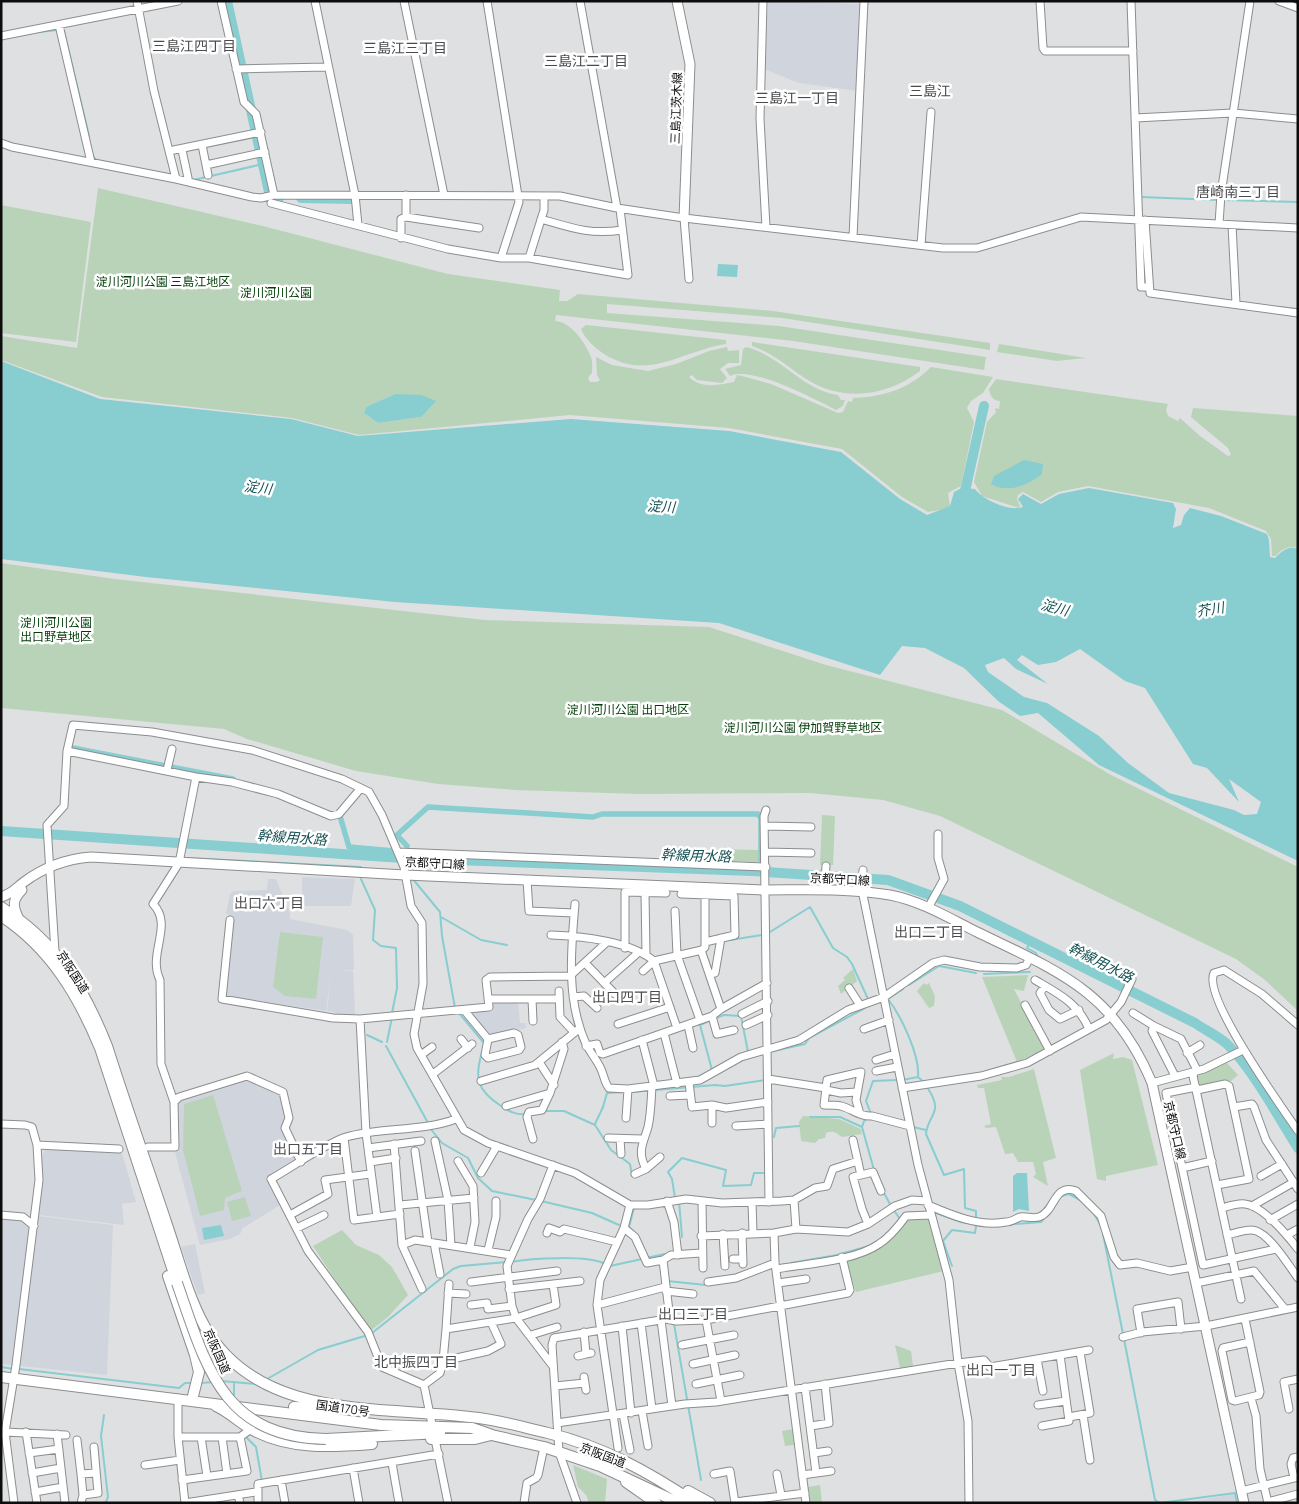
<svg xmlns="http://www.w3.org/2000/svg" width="1299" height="1504" font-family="Manrope,'Noto Sans JP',sans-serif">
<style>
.built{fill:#d0d5dd}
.green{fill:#b9d3b9;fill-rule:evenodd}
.water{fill:#88cdcf;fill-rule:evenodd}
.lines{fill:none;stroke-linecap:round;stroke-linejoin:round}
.stream{stroke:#88cdcf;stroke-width:2}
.canal{stroke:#88cdcf;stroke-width:5.5}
.river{stroke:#88cdcf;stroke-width:10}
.minor-casing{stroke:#8c8d8e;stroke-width:9}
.major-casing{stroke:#8c8d8e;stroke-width:11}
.highway-casing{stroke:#8c8d8e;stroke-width:12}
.minor{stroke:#fff;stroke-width:7}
.major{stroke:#fff;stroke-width:9}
.highway{stroke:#fff;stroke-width:10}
.rail{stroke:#4e4e50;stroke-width:2}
.highway-bridge-casing{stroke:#8c8d8e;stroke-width:12;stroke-linecap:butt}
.highway-bridge{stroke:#fff;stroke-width:10}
.labels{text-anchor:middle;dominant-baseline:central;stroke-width:5;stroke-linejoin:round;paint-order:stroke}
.street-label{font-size:12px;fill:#0d0d0e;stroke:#fff}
.park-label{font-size:12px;fill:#003c07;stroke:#fff}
.neighbourhood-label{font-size:14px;fill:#4b4b4d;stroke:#fff}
.water-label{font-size:14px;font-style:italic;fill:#155153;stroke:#fff}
</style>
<rect width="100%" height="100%" fill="#dfe0e2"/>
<!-- built -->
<path class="built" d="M768 1 861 4 858 91 799 83 764 69Z
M302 877 355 879 351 906H302Z
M268 879H276L290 913V919L347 930 353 935 354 970 340 971H353L355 1013 353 1016H338L334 1012 327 1011 331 972 326 1011 225 996 231 917 226 913 230 894 233 891 267 890Z
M491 1002H518L520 1023H525L526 1028 488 1037 467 1013 492 1009Z
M246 1079 282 1096 286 1115 284 1127 296 1158 266 1178 280 1205 243 1228 240 1234 230 1239 200 1245 175 1152 179 1149 178 1104 180 1101Z
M46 1148 122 1153 136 1202 122 1204 124 1225 38 1215 40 1160Z
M38 1216 113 1225 107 1375 20 1366Z
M13 1218 22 1220 30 1229 12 1365 1 1364V1219Z
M195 1244 205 1293 198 1295 181 1247Z
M1234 1494 1236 1503H1196V1501Z"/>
<!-- green -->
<path class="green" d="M98 188 263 226 448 274 560 290 559 301H567L578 294 773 311 990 343V350L782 318 607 304V313L779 326 986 357 984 370 793 341 556 315 555 321C570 321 586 343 591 357 593 362 592 368 592 373L588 378 590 382H597L600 380 597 375 596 357 612 365 648 371 676 364 709 351 727 347 728 351 739 350V363H728L720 369 727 378 722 383 697 380 692 375 689 377C701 389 720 385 734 382L737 375 742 376 771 384 838 413 843 412 848 401 852 402 853 398C883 397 909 389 931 367L993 377 983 393 971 401 967 408 974 422 961 486 948 493 950 506 945 509 928 512 902 497 842 449 729 428 570 415 359 435 292 418 102 397 1 360V336L77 348ZM395 394 421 417 378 423 364 413 366 407Z
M1 205 91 222 76 342 1 333Z
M586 325 726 340V344C681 351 649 382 604 354 595 348 585 339 581 329Z
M752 342 920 367V371C889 395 847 402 811 382 791 370 776 354 752 346Z
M999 344 1086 358 1057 361 997 352Z
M746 347C782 356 802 390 838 395L841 400H845L843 406 836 410C816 400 751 365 730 376L725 369 741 365 743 349Z
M996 379 1168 404 1166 410 1168 416 1178 421 1180 418 1200 436 1228 456 1231 455 1228 448 1191 417 1193 408 1298 416V548C1288 545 1282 549 1276 556H1272L1271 539 1266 531 1209 508 1088 486 1058 492 1041 502 1023 492 1018 495 1017 499 1020 506 1019 508 982 496 974 482 987 422 996 412 995 408 999 409 1000 401C993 401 990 396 989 389Z
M1 563 115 579 485 620 709 627 826 665 1002 710 1111 775 1298 867V1011L1265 980 1236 959 940 816 883 800 810 793 638 794 516 790 438 784 356 771 247 739 224 729 1 708Z
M822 815 835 816 833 865H820Z
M715 849 759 850V862L715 861Z
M280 932 323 937 316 999 285 996 273 987Z
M853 969 857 981 841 994 838 986 845 980 843 978Z
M1028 975 1024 991 1014 989 1045 1049 1017 1062 982 977Z
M924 983 926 985 929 983 935 996 934 1006 929 1008 917 991Z
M1114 1053 1113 1059 1123 1057 1132 1060 1158 1165 1106 1176V1181L1097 1179 1080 1070Z
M1227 1063 1238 1075 1231 1081 1202 1087 1198 1085 1196 1077 1198 1073Z
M1034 1069 1056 1158 1043 1162 1048 1186 1033 1177 1036 1174 1033 1162H1018L1013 1153 1005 1154 996 1127 986 1128 984 1126 991 1124 984 1088H978L977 1085 1002 1080 1001 1077H1009Z
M213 1095 242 1191 225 1198 224 1210 200 1216 183 1150 184 1104Z
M803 1116 839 1119 861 1129 862 1134 842 1137C836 1133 834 1130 826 1133L825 1138 819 1139 815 1143 801 1141 799 1122Z
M245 1197 251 1216 232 1221 227 1202Z
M912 1217 929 1219 944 1271 856 1292 847 1264 849 1259C874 1250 893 1241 908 1218Z
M342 1230 356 1245 379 1255 392 1267 408 1295 388 1317 369 1332 313 1246Z
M895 1345 911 1351 913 1366 900 1368Z
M793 1429 794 1445 785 1446 782 1431Z
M573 1465 607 1479 605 1503H589L586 1495 578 1487Z
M820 1485 822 1503H809L807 1487Z"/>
<!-- water -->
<path class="water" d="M718 264 738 265 737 277 717 276Z
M1 361 100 399 291 419 358 436 571 419 729 431 841 452 900 499 927 515 950 506 954 492 962 488 975 489C983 500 1010 512 1023 507L1018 499 1023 494 1041 504 1059 494 1089 488 1173 503 1176 509 1173 528 1181 525 1184 515 1190 508 1221 516 1267 534 1269 540 1270 557 1275 558C1282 552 1287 545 1298 549V861L1099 765 1038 713 1020 716 998 701 964 668 925 648 902 646 880 675 719 623 395 602 146 577 1 559ZM1080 649 1125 681 1145 688 1193 764 1207 768 1239 802 1229 779 1261 802 1257 814 1244 815 1234 810 1169 793 1128 763 1099 736 1047 703 1024 697 988 672 985 665 1004 658 1016 669 1048 684 1017 660 1022 655 1038 665 1056 662Z
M395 394 421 395 436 401 421 417 378 423 364 413 366 407Z
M1024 460 1043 464 1042 474C1028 485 1007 494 991 484L994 476Z
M1017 1173H1027L1029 1211 1019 1209 1013 1212V1176Z
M221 1225 224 1236 204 1240 202 1228Z"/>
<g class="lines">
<!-- stream -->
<path class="stream" d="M64 31 89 136
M38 32 58 30
M93 156 96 160 115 164
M211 176 263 164
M194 180 206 177
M1141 197 1218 200
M1223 200 1298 202
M1143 237 1144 273
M1144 278 1145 285
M1278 307 1298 309
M394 857 399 863
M187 858 361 867
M412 878 440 912 442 936 455 1008
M361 879 375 910 373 940 381 946 396 948 397 988 392 1013
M441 917 481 940 507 945
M770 932 810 907 833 948 847 957 852 964 868 999
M730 940 762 935
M1031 941 1027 948 1036 953 1037 956
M984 974 1030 972
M909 985 939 966 976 973
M903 989 888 999C901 1016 920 1055 918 1077
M458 1012 484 1043
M716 1018 724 1015 741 1016 748 1052
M711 1020 700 1025 712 1070
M367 1035 382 1042
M387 1042 392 1017
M386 1046 428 1123
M482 1052C474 1079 477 1090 501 1106 510 1112 516 1115 527 1114
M769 1052 805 1044 809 1038 865 1008
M902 1080 918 1077 925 1083
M927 1087C945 1114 928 1113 926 1134L944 1175 964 1169 965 1208 976 1211V1219
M631 1092 715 1085 725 1086 765 1080
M544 1111H564L595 1125 611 1150 630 1164 632 1176
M871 1114 866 1101 873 1081 898 1080
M810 1117H840L862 1127 864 1121 869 1118
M595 1124 603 1107 607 1093 626 1092
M862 1127 874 1170
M913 1127 926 1130
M430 1128 442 1143 468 1158 478 1178 492 1191 536 1200
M774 1137 776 1128 799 1126
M883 1191 891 1206
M1062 1196 1069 1194 1082 1201
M675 1198 672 1179 668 1172 682 1158 726 1170 723 1186 751 1185 754 1173H766
M541 1201 592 1213 619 1225
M679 1201 682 1237
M893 1209 900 1219
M933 1212 961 1222 979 1225
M906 1213 929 1212
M1094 1214 1100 1224
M991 1226 1041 1222 1050 1212
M633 1231 629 1227 634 1208
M1103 1234 1123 1334
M646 1258 665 1254 666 1257
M511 1262C531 1258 589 1255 605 1264
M791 1263 837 1255 869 1246
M610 1266 642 1259
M952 1266 943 1241 952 1230 975 1233 976 1226
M667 1281 706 1285 737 1281
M674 1324 701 1480
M372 1333 453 1269 461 1266 507 1262
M1124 1339 1155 1500 1160 1503 1235 1493 1237 1503
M1 1367 14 1369
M19 1369 179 1388 185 1383H191
M267 1379 318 1350 368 1335
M221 1381 256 1384
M234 1382V1395
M201 1383 214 1382
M247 1438 256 1447 262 1481
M103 1503 106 1502 108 1497 101 1436 104 1415"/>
<!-- canal -->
<path class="canal" d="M73 748 233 779
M334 814 340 816 349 847 394 851V857
M407 846 397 835 428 807 593 817 602 814H758L761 818V860"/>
<!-- river -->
<path class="river" d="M227 1 269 192 271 197 279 198
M301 198 353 199
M963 500 984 406
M1 831 402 858 752 871 888 880 960 906 1195 1023C1205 1030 1218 1036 1227 1044 1252 1068 1279 1118 1298 1148"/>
<defs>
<path id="minor" d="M137 1 154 91 176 179
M221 1 244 102 256 114 274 195 560 196 617 208 684 218 943 248H977L1081 217 1298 228
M315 1 355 195 358 225
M404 1 444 195
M487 1 519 202 501 258
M580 1 617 208
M763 1 760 119 766 227
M1040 1 1043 48 1045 51H1133
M1131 1 1141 287H1149
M1279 1 1298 8
M59 25 91 162
M1 36 178 1
M236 69 328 67
M1135 118 1233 113 1298 119
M1 143 12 147 176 179 252 197 261 198 274 195
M202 145 208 175
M182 150 188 178
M169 151 261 132
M206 165 265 152
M406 195V217
M271 203 448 249 501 258H529L628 275 620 209
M684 218 689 279
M541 219C572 228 590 235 622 230
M1145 220 1150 293 1298 313
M1219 224 1221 194 1250 1
M1232 225 1236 303
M853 237 864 1
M401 238V219L406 217 479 228
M921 245 931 112
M529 258 544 210V196
M67 751 196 777 232 782 278 794 331 816 339 814 361 788
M167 770 172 749
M766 810 764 816 769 1202
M765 826 811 827
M398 852 766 867
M765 852 811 853
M863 870 862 890 918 1165 949 1280 958 1363 968 1421 969 1503
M527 880 529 911 574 913
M824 890 826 866
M645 893 646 954
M681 894 734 896 735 935 705 942
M575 904C571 950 566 1000 586 1044 590 1052 596 1059 600 1067 604 1074 604 1082 609 1088L628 1089 700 1080 741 1057 799 1040 848 1010 884 997 933 963 944 960 980 967 1017 968 1026 965 1030 958
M928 908 944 879 938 858V834
M675 911 677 955 700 1020
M230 920 222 999 333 1018 360 1019 489 1007 486 980 490 977 570 976 607 942
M551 935C581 936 630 941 654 961L677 1028
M625 948V892L666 893
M701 950 721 1009
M55 952 47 825 64 806 67 751 73 725 152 732 252 750 342 779 369 792 382 815 404 867 411 906 422 923 423 984 414 1034 417 1048 464 1130 488 1143 575 1173 630 1205H648L686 1199 722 1203 782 1201 794 1200 815 1188 827 1186 833 1169 858 1161
M585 963 615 994
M643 971 654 961 702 950 705 947V895
M710 974 715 973 721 938
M1035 980C1059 994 1078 1003 1089 1029
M604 983 639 952
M1045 986 1040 993 1049 1010 1060 1019 1079 1010
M849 988 860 1005
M559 991 560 1017 574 1032
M573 997 584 996 597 1008
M488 999H559
M532 999 533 1021
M1025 1005 1050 1051
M464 1010 488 1039 514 1033 518 1035 521 1047 519 1050 488 1058 485 1055 488 1039
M1133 1013 1154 1026 1181 1039 1196 1068 1193 1076 1241 1299
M742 1014 768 1001
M712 1016 717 1034 734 1030
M360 1019 366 1133 377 1217
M618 1024 670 1007
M688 1025 693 1048
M746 1025 768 1015
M1298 1025 1262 994 1224 970 1214 973C1202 997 1281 1106 1298 1131
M1154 1026 1152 1031 1175 1076
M864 1029 889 1020
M664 1033 677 1084
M461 1039 468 1048
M642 1040 654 1086
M586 1046 597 1044 600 1053 603 1054 712 1016 721 1009 767 983
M1187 1053 1200 1045
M421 1055 432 1047
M876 1060 895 1054
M539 1062 554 1085
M876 1071 897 1067
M433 1074 472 1044
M768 1079 826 1088
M481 1081 535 1065 580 1028
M689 1082 692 1107 712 1105 726 1108 768 1102
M1152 1083 1204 1069 1243 1050
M1196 1087 1166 1093 1203 1265 1276 1249
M902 1088 981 1076 1027 1063 1106 1020 1121 1002 1132 979
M826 1090 841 1093 857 1092
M1197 1090 1225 1084 1229 1086 1249 1179 1217 1185
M670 1096 689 1095
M174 1102 161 1064 160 980C147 954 174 925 153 904L179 863 196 777
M712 1105V1123
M506 1106 550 1093 564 1049 562 1042
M1234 1107 1252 1104 1254 1107 1266 1140 1298 1189
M860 1114 856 1100 861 1072 827 1080 824 1105C830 1105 836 1105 841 1106 852 1109 860 1117 872 1116L910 1126
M626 1118 628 1089
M1 1124 25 1125 32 1127 37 1145 39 1180 16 1365 5 1432 14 1503
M736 1126 768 1124
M344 1138 354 1220 400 1214
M608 1138 642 1139
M533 1139 527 1117 529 1112 542 1110 550 1093
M620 1139 621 1154
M853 1140 860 1171
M435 1141 448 1200 451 1245
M394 1144 402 1245 422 1289
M37 1145 119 1149
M148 1147H175L174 1102 179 1097 247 1076 283 1092 289 1118 285 1128 301 1162
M368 1148 421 1141
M415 1151 428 1242
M458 1161 473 1186 475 1222 470 1247
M370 1162 396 1158
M1182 1168 1212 1161
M646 1169C637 1151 643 1144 648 1127 651 1114 651 1100 652 1087
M481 1173 497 1146
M635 1174 646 1169 660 1157
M1261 1176 1282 1164
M794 1200 796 1229
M667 1201 674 1222 678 1255
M702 1201 703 1268
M752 1202 753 1233
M400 1205 474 1198
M928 1205C951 1215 979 1227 1006 1222 1011 1222 1015 1219 1020 1217 1026 1216 1033 1219 1039 1217 1056 1211 1053 1183 1076 1191L1101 1216 1114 1257 1120 1265 1137 1263 1170 1271 1193 1267
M1252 1206 1294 1182
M1222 1208C1229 1206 1238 1203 1245 1204 1263 1206 1287 1235 1298 1249
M1 1215 23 1217 34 1226
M290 1215 328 1194 325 1180 370 1174
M1270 1220 1298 1204
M868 1224 862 1209 853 1177 873 1172 881 1191
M297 1228 324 1215
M624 1228 635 1237 647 1263 663 1260 670 1320
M547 1233 549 1228 560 1232 564 1229 617 1242
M742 1233 743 1264
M774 1233 775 1263 806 1503
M723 1234 725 1266
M1227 1235C1235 1233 1244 1230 1251 1230 1267 1229 1289 1266 1298 1278
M1287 1235 1298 1229
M701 1236 774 1233 796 1229 848 1232 868 1224 895 1206 912 1200 927 1201
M434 1243 440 1274
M402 1245 415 1240 511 1255
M488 1250 496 1217V1201
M733 1259H743
M663 1260 671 1255 701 1253
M776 1269C805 1264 855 1261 879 1244 890 1237 898 1227 906 1216L931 1215
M471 1282 557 1271
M708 1282 736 1278 775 1263
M778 1283 806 1279
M1196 1283 1254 1271 1285 1309
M509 1289 580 1281
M666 1291 693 1294
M448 1293 466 1294
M471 1305 487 1303 488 1309 512 1306
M597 1305 665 1287
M1245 1319 1260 1392 1259 1395 1235 1401 1232 1400 1222 1351 1223 1348 1250 1342
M661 1320 672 1406
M706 1320 721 1401
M641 1323 652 1409
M622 1326 631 1413
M446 1329 449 1284
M584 1332 586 1354 591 1353
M1141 1333 1137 1309 1178 1302 1181 1329
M531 1335 557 1327
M1123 1337 1142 1332 1206 1326 1298 1307
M682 1345 734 1335
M578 1356 586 1354
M1037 1359 1043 1391
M443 1361 446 1329 516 1318 556 1305 553 1284
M693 1364 735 1355
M552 1365 516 1318 512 1306 507 1266 528 1219 540 1199 553 1165
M584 1377 586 1390
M696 1384 740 1375
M424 1385 440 1373 443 1361 488 1351 501 1344 491 1322
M555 1386 585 1383
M805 1387 816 1473
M178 1398V1437L185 1503
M1251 1398 1256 1416 1260 1469 1268 1503
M1038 1405 1066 1401
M1289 1409 1284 1382 1298 1379
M642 1411 648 1446
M623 1414 630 1450
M1083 1415 1090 1460
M1069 1417 1090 1413 1080 1352
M557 1423 685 1404 716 1402 958 1363 984 1360 990 1367 1089 1350
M811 1426 829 1423 825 1384
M1042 1426 1069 1421 1060 1355
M5 1432 66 1435
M26 1432 37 1503
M57 1434 65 1503
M178 1437H240L251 1429
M201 1437 207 1476
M222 1437 227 1474
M77 1440 81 1474
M618 1448 597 1305 600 1280 624 1228 630 1205
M29 1453 59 1449
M814 1453 828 1451
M392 1463 399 1503
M145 1465 180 1460
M353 1468 359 1503
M32 1473 61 1468
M714 1474 730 1471 735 1503
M777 1474 781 1495
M802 1475 831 1471
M1294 1478 1291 1464 1293 1458 1298 1457
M182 1480 247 1471 240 1437
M281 1480 285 1503
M1241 1491 1298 1477
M35 1492 63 1487
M83 1495 81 1474 96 1473
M238 1495 240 1503
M735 1502 805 1493
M1268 1502 1298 1494
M81 1503 83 1495 98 1493 94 1447
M185 1503 256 1492
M258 1503V1484L439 1454
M448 1503 424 1385 382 1367 368 1332 308 1251 271 1179C291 1168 326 1143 346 1137 382 1127 421 1132 456 1119
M524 1503 527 1483 536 1478 538 1475 544 1447
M577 1503 559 1452 552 1345 554 1338 666 1319 676 1321 706 1320 848 1293 850 1290 842 1257"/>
<path id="major" d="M677 1 690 64 684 218
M1 897C12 894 16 888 24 882 44 867 66 859 91 857L405 875 765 890C806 890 849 888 890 895 921 901 949 918 977 932 1060 972 1114 992 1152 1083L1244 1503
M18 917C13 906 12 900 22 890"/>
<path id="highway" d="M1 907C56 942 83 986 107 1046 126 1106 147 1165 167 1225 178 1257 188 1297 205 1327 260 1423 386 1405 479 1418 502 1421 526 1428 548 1433 602 1446 649 1472 695 1503
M1 916C50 948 78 995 100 1048L177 1283
M168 1276 195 1355 199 1372 192 1400
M1 1377 381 1425 472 1428 492 1435
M216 1406C229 1412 239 1422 251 1429 288 1450 331 1447 372 1444
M294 1407 330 1409
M487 1434 544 1447 600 1466 679 1503
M326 1439 440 1433
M431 1439H475L491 1435
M626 1482 656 1503
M688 1491 710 1503"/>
</defs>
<!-- minor casing -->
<use href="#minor" class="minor-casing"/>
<!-- major casing -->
<use href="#major" class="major-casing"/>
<!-- highway casing -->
<use href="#highway" class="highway-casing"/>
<!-- minor -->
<use href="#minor" class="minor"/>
<!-- major -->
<use href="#major" class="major"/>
<!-- highway -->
<use href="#highway" class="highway"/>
<!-- rail -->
<path class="rail" d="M1294 1 1298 3"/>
<defs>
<path id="highway-bridge" d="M177 1283C206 1366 222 1437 326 1439"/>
</defs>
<!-- highway-bridge casing -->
<use href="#highway-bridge" class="highway-bridge-casing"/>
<!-- highway-bridge -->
<use href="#highway-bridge" class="highway-bridge"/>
</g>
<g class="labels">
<!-- street labels -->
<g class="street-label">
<text transform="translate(676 108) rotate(-88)">三島江茨木線</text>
<text transform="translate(435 863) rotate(3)">京都守口線</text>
<text transform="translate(840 879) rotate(3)">京都守口線</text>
<text transform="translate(73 972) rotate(57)">京阪国道</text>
<text transform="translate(1175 1130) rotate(77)">京都守口線</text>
<text transform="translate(217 1351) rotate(66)">京阪国道</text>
<text transform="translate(343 1408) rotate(8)">国道170号</text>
<text transform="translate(603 1455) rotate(21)">京阪国道</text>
</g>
<!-- park labels -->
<g class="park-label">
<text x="163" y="281">淀川河川公園 三島江地区</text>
<text x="276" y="292">淀川河川公園</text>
<text x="56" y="622">淀川河川公園<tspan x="56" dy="14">出口野草地区</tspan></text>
<text x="628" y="709">淀川河川公園 出口地区</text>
<text x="803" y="727">淀川河川公園 伊加賀野草地区</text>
</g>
<!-- neighbourhood labels -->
<g class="neighbourhood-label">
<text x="194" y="45">三島江四丁目</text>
<text x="405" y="47">三島江三丁目</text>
<text x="586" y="60">三島江二丁目</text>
<text x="930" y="90">三島江</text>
<text x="797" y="97">三島江一丁目</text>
<text x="1238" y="191">唐崎南三丁目</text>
<text x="269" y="902">出口六丁目</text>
<text x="929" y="931">出口二丁目</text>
<text x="627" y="996">出口四丁目</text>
<text x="308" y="1148">出口五丁目</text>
<text x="693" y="1313">出口三丁目</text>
<text x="416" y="1361">北中振四丁目</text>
<text x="1001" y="1369">出口一丁目</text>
</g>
<!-- water labels -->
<g class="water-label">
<text transform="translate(258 487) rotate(7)">淀川</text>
<text transform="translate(661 506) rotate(3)">淀川</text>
<text transform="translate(1055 607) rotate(15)">淀川</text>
<text transform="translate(1210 609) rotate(-10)">芥川</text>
<text transform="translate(292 837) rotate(4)">幹線用水路</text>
<text transform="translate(696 855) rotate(2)">幹線用水路</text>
<text transform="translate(1101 962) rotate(27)">幹線用水路</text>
</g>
</g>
<!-- border -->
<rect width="1299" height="1504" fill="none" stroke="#0d0d0e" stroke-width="5"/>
</svg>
